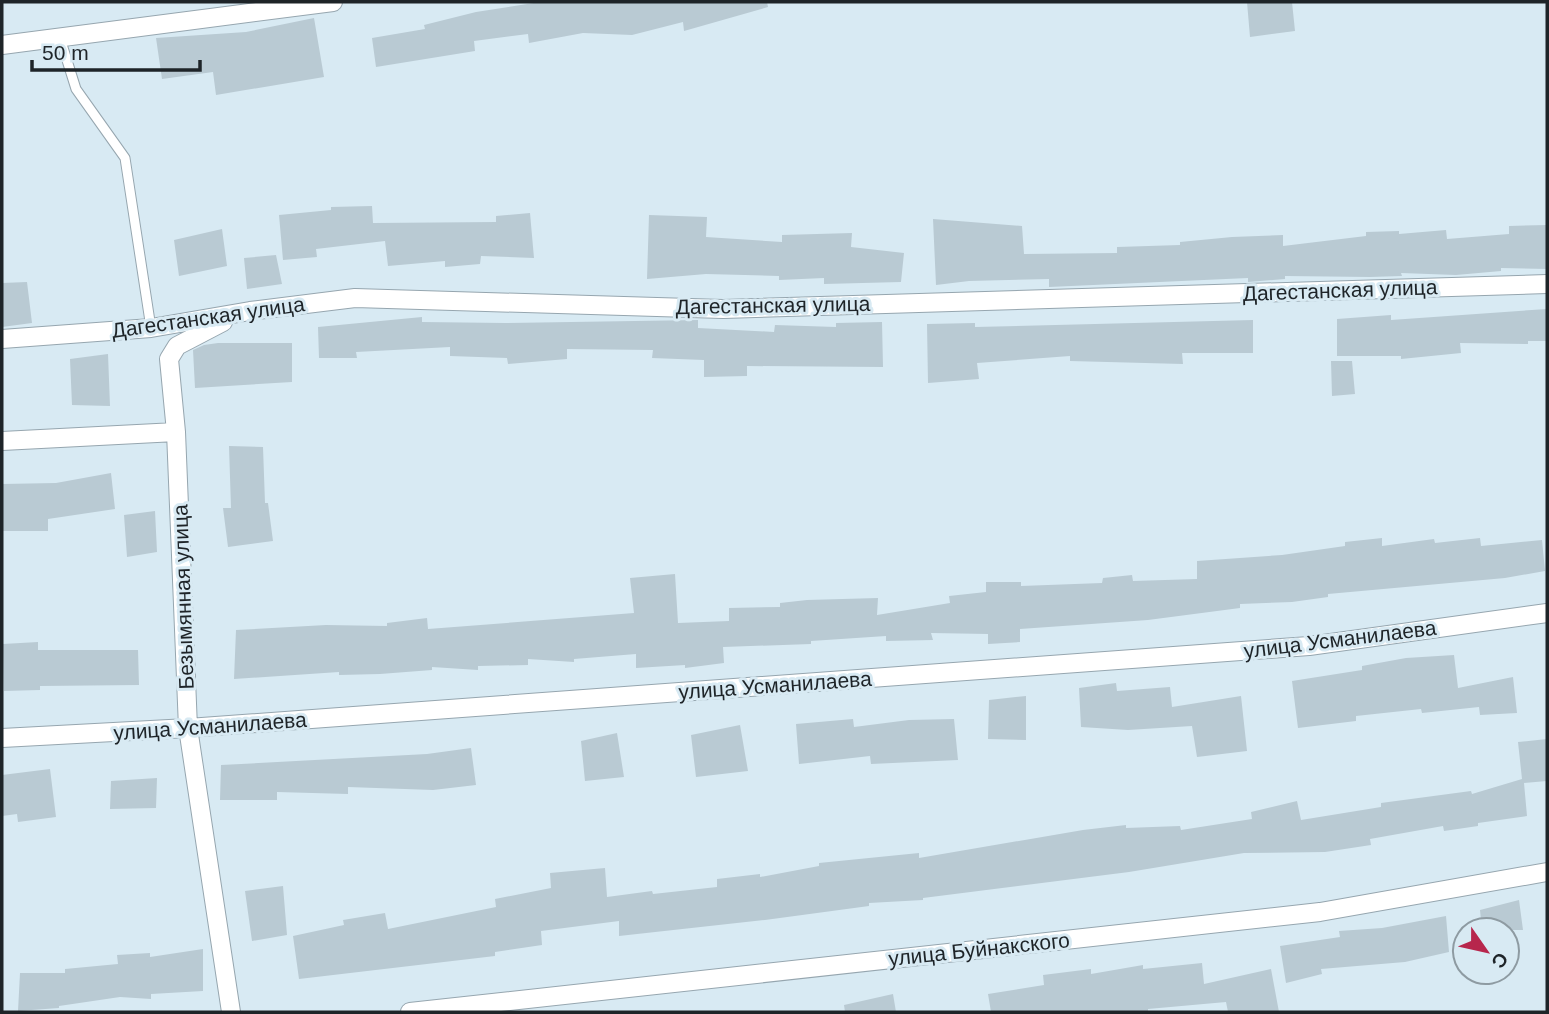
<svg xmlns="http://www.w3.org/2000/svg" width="1549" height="1014" font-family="Arial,sans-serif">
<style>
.building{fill:#b9cad3}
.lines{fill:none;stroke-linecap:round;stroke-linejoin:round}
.lane-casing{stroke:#96a6af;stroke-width:11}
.street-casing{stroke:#96a6af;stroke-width:20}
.lane{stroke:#fff;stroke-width:9}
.street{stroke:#fff;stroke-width:18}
.labels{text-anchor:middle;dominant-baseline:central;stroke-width:6;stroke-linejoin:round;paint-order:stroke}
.street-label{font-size:21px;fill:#1e2428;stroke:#d8eaf3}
</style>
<rect width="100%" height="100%" fill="#d8eaf3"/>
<!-- building -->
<path class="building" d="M540 2H767L768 7 684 31 683 22 632 35 583 33 529 43 528 34 474 41 475 51 376 67 372 38 425 29 424 25 476 12Z
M1247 2H1292L1295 31 1250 37Z
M314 18 324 77 216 95 213 72 162 79 156 38 246 32Z
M372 206 373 223 496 222V216L530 213 534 258 481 256 480 264 445 267V261L388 266 385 241 316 249 317 257 283 260 279 215 331 210V207Z
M649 215 707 217 706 237 782 242V235L852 233 851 247 904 253 901 282 824 284V278L779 280V276L706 274 647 279Z
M933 219 1022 226 1024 254 1117 253V247L1180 245V242L1232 237 1283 235V246L1366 236V232L1399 231V234L1446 230 1447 239 1509 234V226L1547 225V269L1501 268V271L1456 275 1401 273 1402 276 1370 277 1285 276V279L1248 282V278L1049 287V279L969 281 936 285Z
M222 229 227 266 179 276 174 240Z
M276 255 282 284 247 289 244 258Z
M27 282 32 323 2 327V283Z
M1547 309V341H1528V344L1460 343 1461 353 1401 359V356H1337V319L1391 315V320Z
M422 317V322L505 323 698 320V328L774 332 775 325 836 327V323L882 322 883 367 747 366V376L704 377V360L652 358 653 350 567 349V359L508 364 507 358 450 356V347L356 352 357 358H319L318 327Z
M1253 320V353H1182L1183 364 1070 361V356L977 363 979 379 928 383 927 324 975 323V327Z
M218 343H292V382L195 388 193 350 204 345Z
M108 354 110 406 72 405 70 359Z
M1331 361H1352L1355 394 1332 396Z
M229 446 263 447 265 503H268L273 541 228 547 223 508H231Z
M111 473 115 509 48 519V531H2V484L56 483Z
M155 511 157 552 127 557 124 515Z
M1382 538V546L1434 539 1435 543 1480 538 1481 546 1542 540 1545 571 1505 578 1328 594V597L1292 602 1240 604V608L1148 620 1020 629V642L988 644V634L931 633 933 640 886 641V636L811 641V644L723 647 724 663 685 668V665L636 668V654L574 659V662L528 659V665L478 666V670L432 667V670L380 674 339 675V672L234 679 236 630 326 625 387 626V623L427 618 428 629 634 613 630 578 675 574 678 623 729 621V608L780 607V603L807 600 878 598 877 615 950 603 949 596 986 592V582H1021V586L1102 583 1103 578 1132 575 1133 581 1197 579V561L1282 555 1345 546V542Z
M38 642V650H138L139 685 40 686V690L4 691 3 644Z
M1454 655 1458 688 1513 677 1517 713 1480 715 1479 707 1422 713 1421 709 1356 716V721L1298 728 1292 681 1362 670V666L1406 658Z
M1116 683 1117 691 1170 687 1172 707 1241 696 1247 751 1197 757 1192 726 1128 730 1081 727 1079 688Z
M1026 696V740L988 739 989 700Z
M853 719 854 727 909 720 954 719 958 760 871 764 870 756 799 764 796 724Z
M740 725 748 771 696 777 691 735Z
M617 733 624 777 585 781 581 741Z
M1547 739V781L1524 783 1527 816 1478 823V826L1444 831 1443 826 1370 839 1371 845 1325 852 1244 853 1129 872 923 898V900L869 903V906L765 920 619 936V921L541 931 542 945 495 952V956L299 979 293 936 344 925 343 920 385 913 388 929 496 907 495 899 551 888 550 873 605 868 607 897 652 891 653 894 717 887V879L760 874V877L819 866V863L919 853V858L1083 830 1126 825V828L1180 826 1181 830 1252 819 1251 812 1297 801 1301 820 1381 807V803L1471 791 1472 794 1522 779 1518 742Z
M471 748 476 785 433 790 348 787V794L277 792V800H220L221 765 427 754Z
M50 769 56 817 18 822 17 814 2 816V775Z
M157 778 156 808 110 809 111 781Z
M283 886 287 935 252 941 245 891Z
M1519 900 1523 930H1482L1480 910Z
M1446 916 1449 952 1405 962 1321 969 1322 974 1286 983 1280 946 1340 937 1339 931 1382 928Z
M203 949V991L151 994V999L120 997 59 1006V1008L18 1011 20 973H65V969L118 964 117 955 150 953V957Z
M1202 963 1204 984 1271 969 1279 1012H1228L1226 1002 1148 1009V1012H991L988 994 1044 985 1043 975 1091 969V974L1143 965V969Z
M893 994 896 1012H845L844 1005Z"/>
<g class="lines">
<defs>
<path id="lane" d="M60 38 76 89 125 158 151 328"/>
<path id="street" d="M2 45 333 2
M223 322 177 346 169 359 176 432 188 728 231 1012
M2 339 151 328 250 311 355 298 723 309 1547 284
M2 441 176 432
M2 738 188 728 1309 646 1547 613
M410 1012 1320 912 1547 872"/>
</defs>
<!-- lane casing -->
<use href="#lane" class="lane-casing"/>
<!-- street casing -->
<use href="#street" class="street-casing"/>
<!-- lane -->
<use href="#lane" class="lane"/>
<!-- street -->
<use href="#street" class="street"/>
</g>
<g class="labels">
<!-- street labels -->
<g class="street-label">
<text transform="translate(1340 290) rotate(-2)">Дагестанская улица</text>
<text transform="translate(773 305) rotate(-1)">Дагестанская улица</text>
<text transform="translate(208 317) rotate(-8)">Дагестанская улица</text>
<text transform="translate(183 597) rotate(-92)">Безымянная улица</text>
<text transform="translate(1340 639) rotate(-7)">улица Усманилаева</text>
<text transform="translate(775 685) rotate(-4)">улица Усманилаева</text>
<text transform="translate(210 726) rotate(-4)">улица Усманилаева</text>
<text transform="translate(979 949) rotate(-6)">улица Буйнакского</text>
</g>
</g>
<!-- border -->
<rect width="1549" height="1014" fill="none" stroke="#1e2428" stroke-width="7"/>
<!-- north arrow -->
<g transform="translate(1486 951) rotate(124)"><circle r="33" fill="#d8eaf3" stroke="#8e9ba2" stroke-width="2"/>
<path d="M0-5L12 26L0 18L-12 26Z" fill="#b7264c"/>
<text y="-10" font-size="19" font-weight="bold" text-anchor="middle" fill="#1e2428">С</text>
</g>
<!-- scale -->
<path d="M32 60v10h168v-10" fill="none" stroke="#1e2428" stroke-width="3.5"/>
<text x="42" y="60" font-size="21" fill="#1e2428" stroke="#d8eaf3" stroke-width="5" paint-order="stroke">50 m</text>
</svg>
